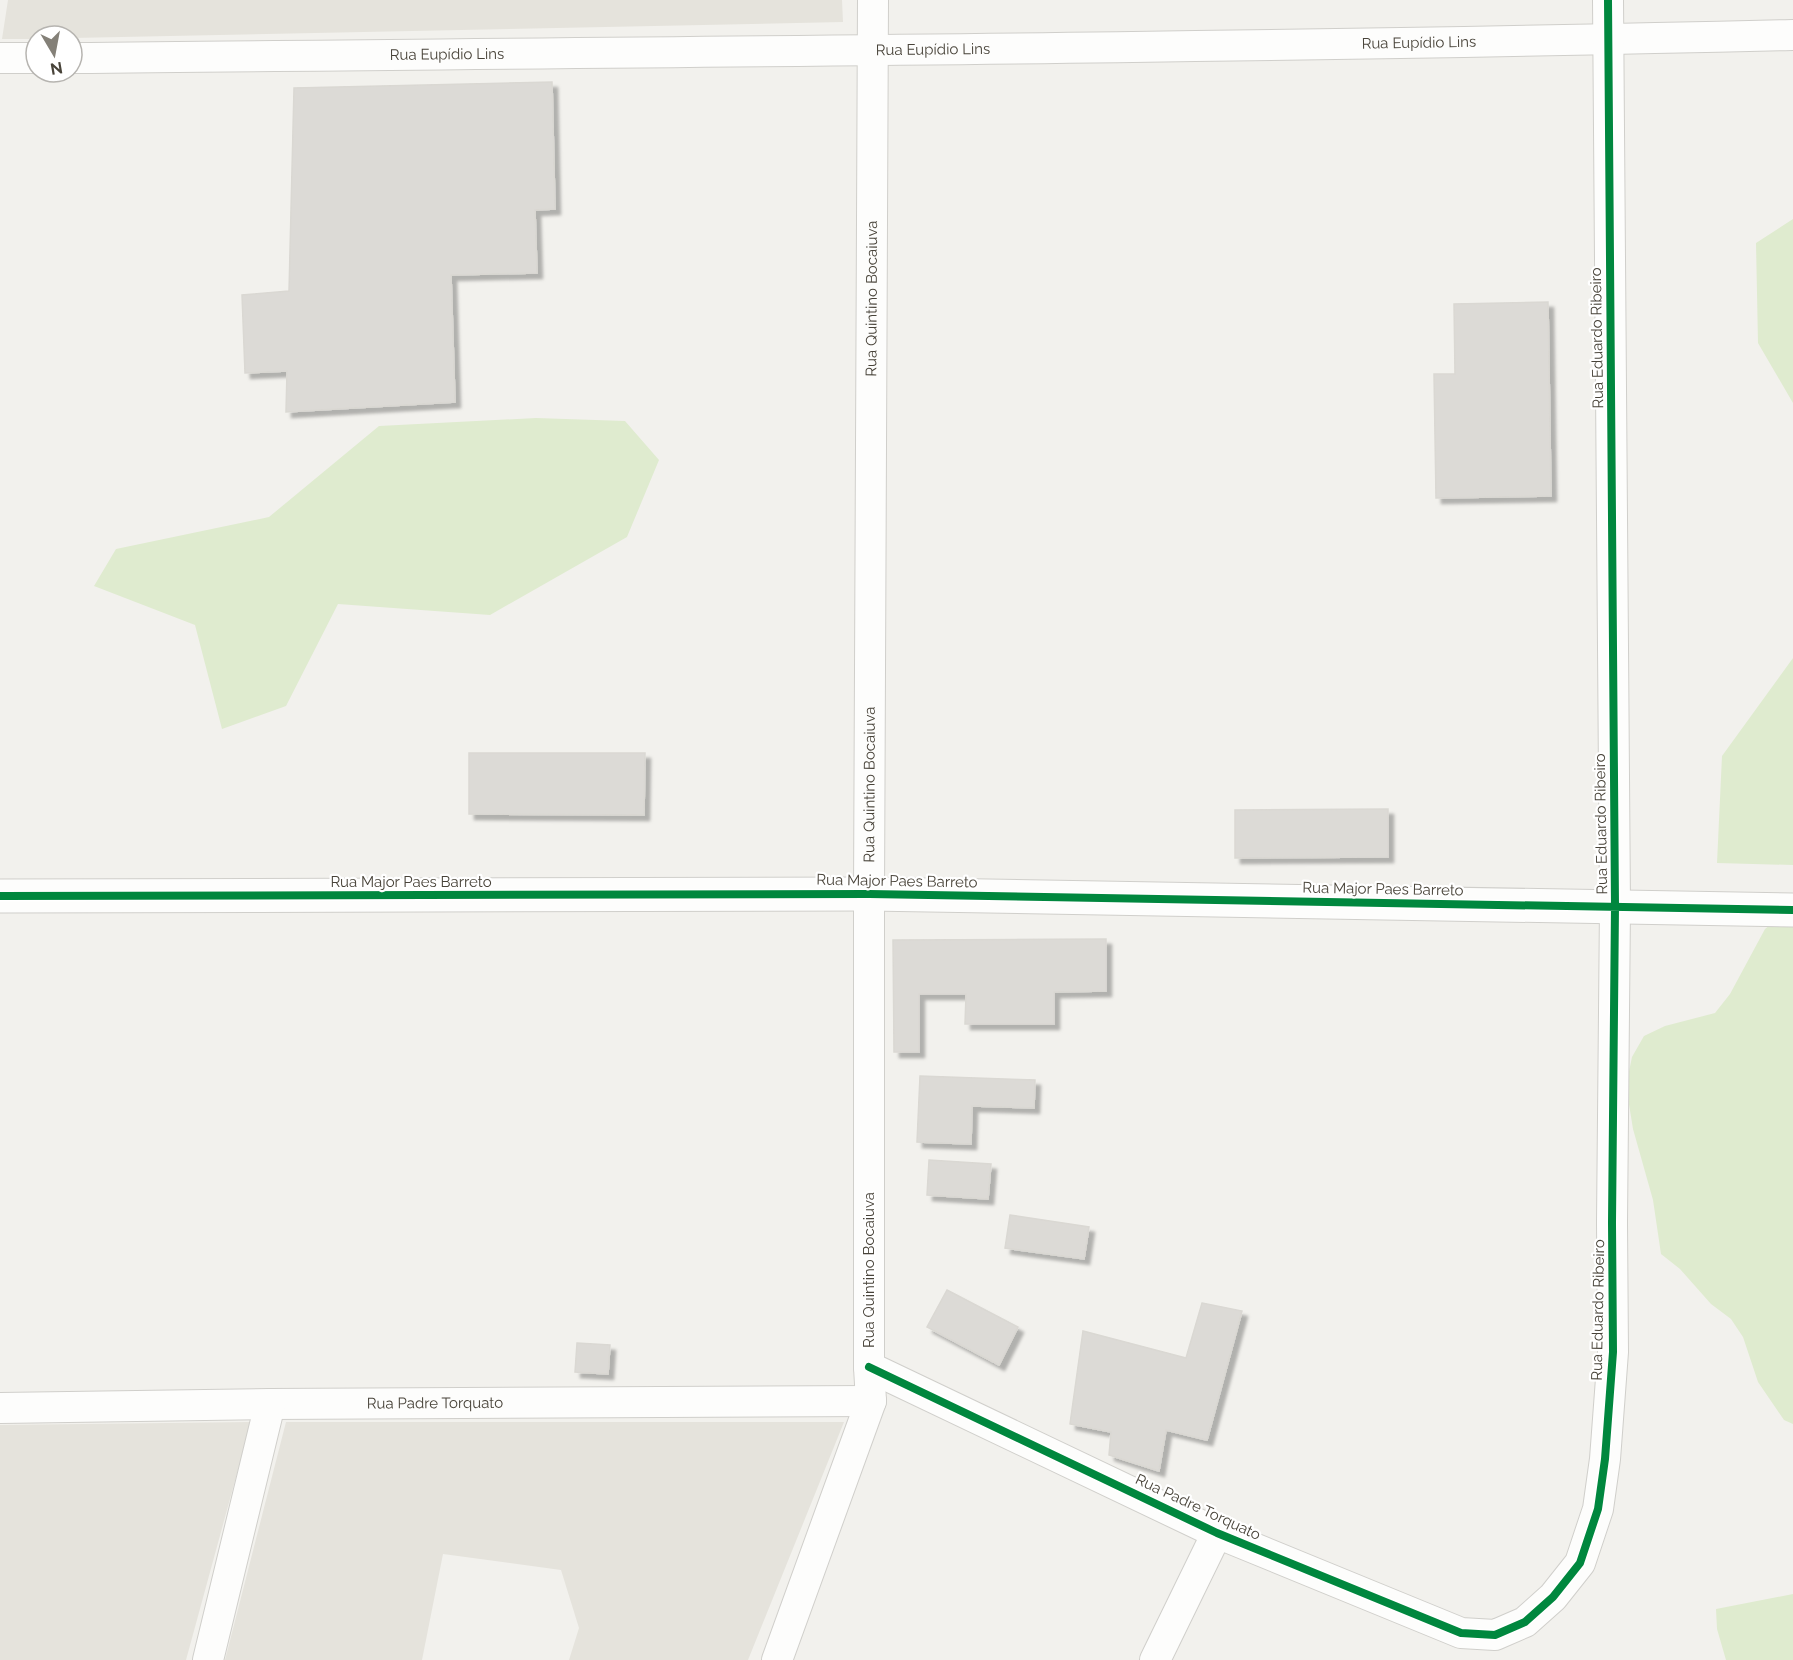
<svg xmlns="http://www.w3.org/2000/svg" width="1793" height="1660" font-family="Raleway,sans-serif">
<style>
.residential{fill:#e5e3dc}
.green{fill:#dfebcf}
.building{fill:#dcdad6;stroke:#dad8d3;stroke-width:1.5;filter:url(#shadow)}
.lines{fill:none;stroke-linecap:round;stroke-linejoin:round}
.minor-casing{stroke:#d0cfcb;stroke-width:32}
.tertiary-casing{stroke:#d0cfcb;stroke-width:35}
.minor{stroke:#fdfdfc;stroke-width:30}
.tertiary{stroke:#fdfdfc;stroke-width:33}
.cycleway-casing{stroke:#fff;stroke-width:11}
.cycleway{stroke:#00873e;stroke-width:8}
.labels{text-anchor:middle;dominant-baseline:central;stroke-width:4.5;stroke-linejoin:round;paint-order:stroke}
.street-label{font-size:15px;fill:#484339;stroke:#fff}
</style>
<defs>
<filter id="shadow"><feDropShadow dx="5.5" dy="5.5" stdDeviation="1.5" flood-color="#0004"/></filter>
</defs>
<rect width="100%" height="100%" fill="#f2f1ed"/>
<!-- residential -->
<path class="residential" d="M8 0H842L843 22 72 38V36H36V39H2Z
M251 1422 186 1660H0V1425Z
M286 1422H844L748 1660H569L579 1628 561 1570 443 1554 422 1660H225Z"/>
<!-- green -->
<path class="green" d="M1793 219V403L1758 343 1756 243Z
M536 418 625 421 659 460 627 537 490 615 338 604 286 706 222 729 195 625 94 586 116 549 269 517 379 426Z
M1793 658V865L1717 863 1722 756Z
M1793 911V1424L1784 1420 1758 1382 1743 1337 1731 1319 1711 1304 1680 1269 1661 1254 1653 1200 1633 1129 1626 1086 1632 1057 1644 1036 1665 1026 1715 1013 1730 994 1765 929 1782 915Z
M1793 1594V1660H1726L1717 1629 1716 1609Z"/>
<!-- building -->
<path class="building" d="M552 82 555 209 535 210 537 273 451 275 455 402 286 412 287 371 245 373 242 295 289 291 294 88Z
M1548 302 1551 496 1436 498 1434 374H1455L1454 304Z
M469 753H645L644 815 469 814Z
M1388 809V857L1235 858V810Z
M1106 939V991L1054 992V1024H965L966 994H919V1052H894L893 940Z
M920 1076 1035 1080 1034 1108 972 1106 971 1144 917 1142Z
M929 1160 991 1164 988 1199 927 1195Z
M1010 1215 1089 1227 1084 1259 1005 1248Z
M947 1290 1018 1327 999 1365 927 1327Z
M1202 1303 1242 1311 1207 1440 1166 1430 1159 1471 1109 1455 1111 1432 1070 1424 1083 1331 1186 1358Z
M577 1343 610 1345 608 1374 575 1372Z"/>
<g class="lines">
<defs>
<g id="minor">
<path d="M0 58H36"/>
<path id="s1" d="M72 58C646 52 1220 49 1793 35"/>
<path d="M869 1367 1217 1533 1461 1633 1495 1635 1525 1622 1553 1597 1580 1563 1598 1509 1605 1459 1613 1352 1612 1223 1615 906 1608 0"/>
<path id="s2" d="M0 1408 270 1404 871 1401"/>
<path d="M208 1660 270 1404"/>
<path id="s3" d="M777 1660 871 1401 869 1367V894L873 0"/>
<path d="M1155 1660 1217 1533"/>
</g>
<path id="tertiary" d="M0 896 869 894 1793 910"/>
</defs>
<!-- minor casing -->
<use href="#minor" class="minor-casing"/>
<!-- tertiary casing -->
<use href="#tertiary" class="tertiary-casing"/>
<!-- minor -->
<use href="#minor" class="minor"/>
<!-- tertiary -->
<use href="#tertiary" class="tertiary"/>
<defs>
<path id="cycleway" d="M0 896 869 894 1793 910
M869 1367 1217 1533 1461 1633 1495 1635 1525 1622 1553 1597 1580 1563 1598 1509 1605 1459 1613 1352 1612 1223 1615 906 1608 0"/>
</defs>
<!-- cycleway casing -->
<use href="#cycleway" class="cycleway-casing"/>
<!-- cycleway -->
<use href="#cycleway" class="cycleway"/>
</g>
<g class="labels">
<!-- street labels -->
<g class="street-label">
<text stroke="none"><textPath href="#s1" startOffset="1347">Rua Eupídio Lins</textPath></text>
<text stroke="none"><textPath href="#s1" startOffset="861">Rua Eupídio Lins</textPath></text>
<text stroke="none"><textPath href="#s1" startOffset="375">Rua Eupídio Lins</textPath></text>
<text stroke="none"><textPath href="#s3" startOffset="1378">Rua Quintino Bocaiuva</textPath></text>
<text transform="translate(1597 338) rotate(-91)">Rua Eduardo Ribeiro</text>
<text stroke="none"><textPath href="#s3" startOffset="892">Rua Quintino Bocaiuva</textPath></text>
<text transform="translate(1601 824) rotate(-91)">Rua Eduardo Ribeiro</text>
<text transform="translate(897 881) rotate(1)">Rua Major Paes Barreto</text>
<text x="411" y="882">Rua Major Paes Barreto</text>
<text transform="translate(1383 889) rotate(1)">Rua Major Paes Barreto</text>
<text transform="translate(869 1270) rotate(-90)">Rua Quintino Bocaiuva</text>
<text transform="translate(1598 1310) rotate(-89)">Rua Eduardo Ribeiro</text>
<text stroke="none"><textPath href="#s2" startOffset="435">Rua Padre Torquato</textPath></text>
<text transform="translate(1198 1507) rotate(25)">Rua Padre Torquato</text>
</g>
</g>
<!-- north arrow -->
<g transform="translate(54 54) rotate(170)"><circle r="28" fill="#ffffff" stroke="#b6b4b0" stroke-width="1.5"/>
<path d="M0-4.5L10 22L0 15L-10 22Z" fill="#848078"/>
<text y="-9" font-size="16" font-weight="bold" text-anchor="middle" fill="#484339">N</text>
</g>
</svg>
